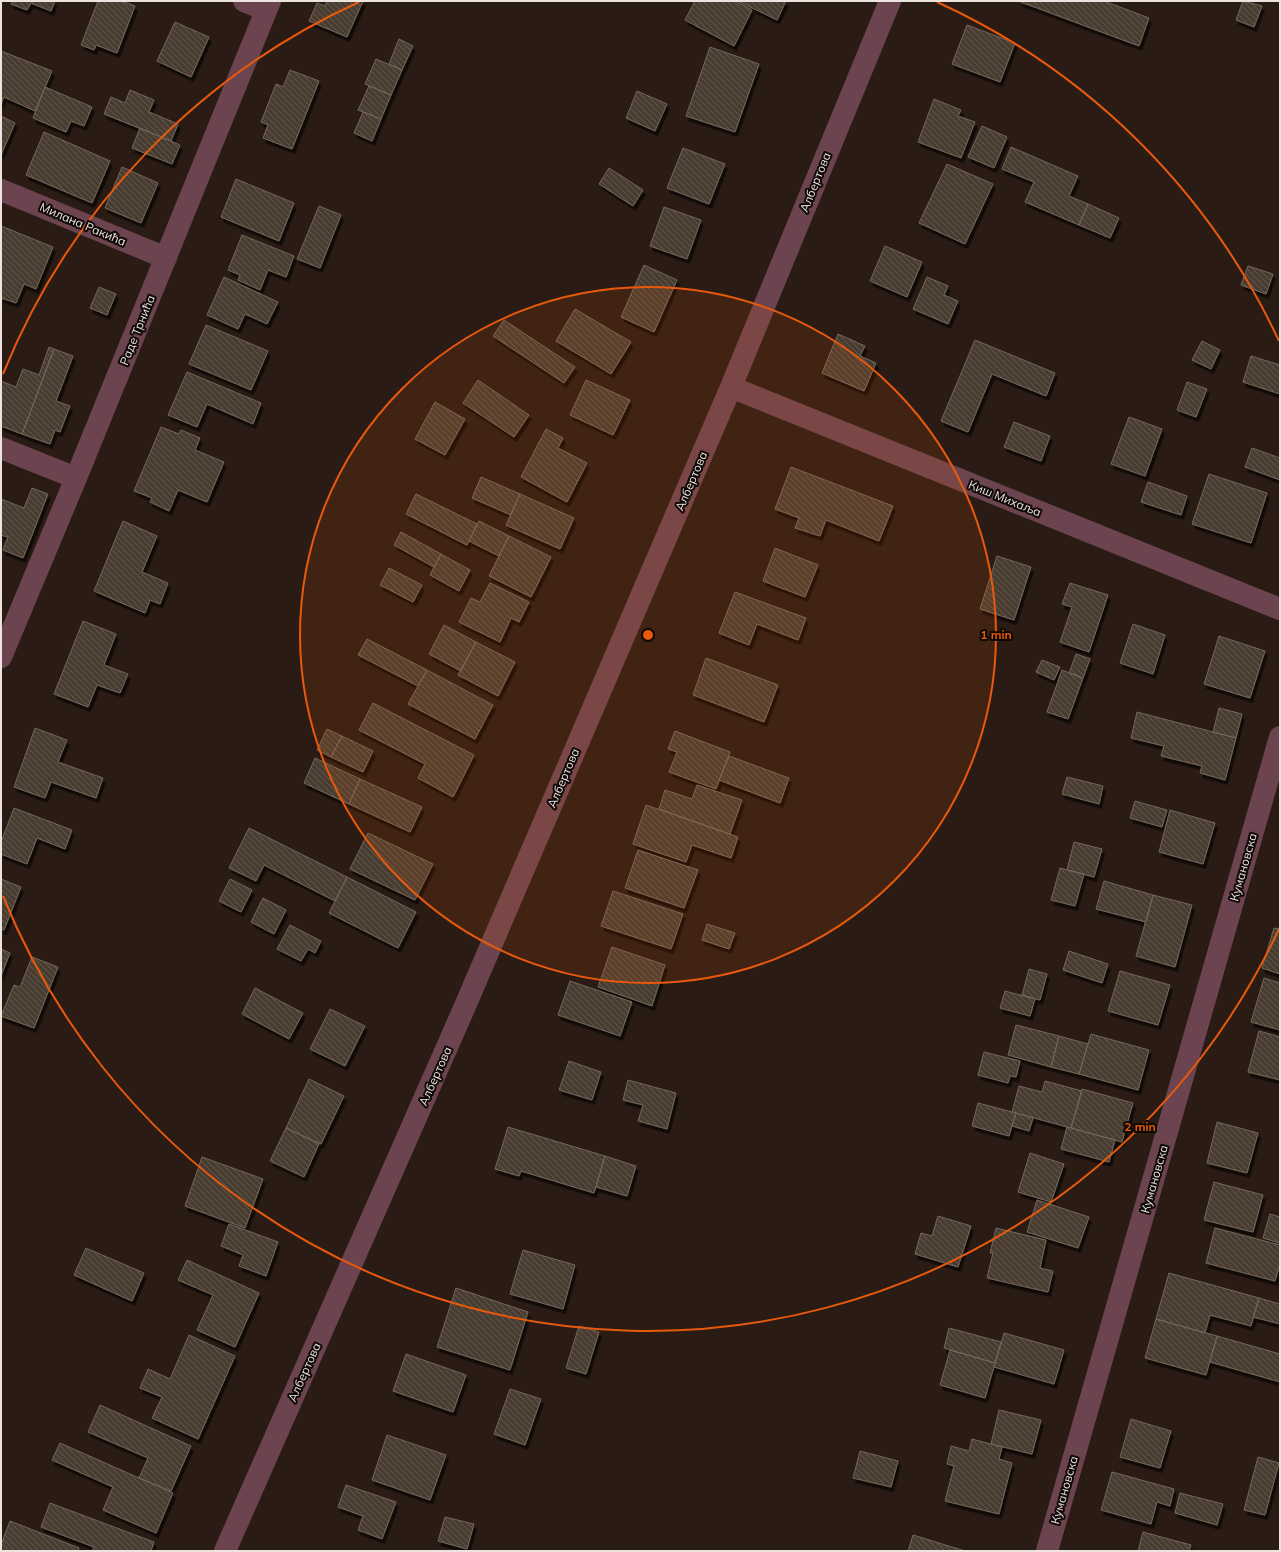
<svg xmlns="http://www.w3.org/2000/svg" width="1281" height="1552" font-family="Mulish,sans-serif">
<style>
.building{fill:url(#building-back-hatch);stroke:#74675a;filter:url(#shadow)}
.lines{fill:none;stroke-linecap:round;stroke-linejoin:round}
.minor{stroke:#6c444f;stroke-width:22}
.ring{fill:none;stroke:#e8590c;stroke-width:2}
.labels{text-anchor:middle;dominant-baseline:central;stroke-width:4;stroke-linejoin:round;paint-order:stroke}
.street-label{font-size:12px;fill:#eee4df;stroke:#0e0806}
.centre{fill:#e8590c;stroke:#0e0806;stroke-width:2}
.ring-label{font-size:12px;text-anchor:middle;font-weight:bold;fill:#e8590c;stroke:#0e0806;stroke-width:4;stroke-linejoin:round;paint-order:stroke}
</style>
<defs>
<pattern id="building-back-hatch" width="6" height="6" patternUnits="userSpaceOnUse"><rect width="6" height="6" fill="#483c30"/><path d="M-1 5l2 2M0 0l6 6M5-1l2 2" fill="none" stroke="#63584e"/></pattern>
<filter id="shadow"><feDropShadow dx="2.5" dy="4.5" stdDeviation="0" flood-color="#0009"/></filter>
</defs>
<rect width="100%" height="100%" fill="#2a1c15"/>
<!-- building -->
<path class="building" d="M12 1H55L51 11 31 3 27 10 11 4Z
M98 1H121L135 6 117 53 96 45 94 50 81 45Z
M327 1H363L347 37 309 21 317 3 325 6Z
M695 1H735L752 10 734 46 685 20Z
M738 1H786L777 20Z
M1018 1H1104L1149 18 1139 46Z
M1243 1 1262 6 1254 27 1236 20Z
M175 22 209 37 191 77 157 61Z
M967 25 1015 43 1000 82 952 64Z
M399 39 413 46 402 70 389 64Z
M710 47 759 64 735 132 686 116Z
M1 51 52 71 35 111 4 97 1 104Z
M376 59 402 70 391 95 365 84Z
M290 70 319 81 292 149 263 138 268 125 261 122 276 84 283 87Z
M369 86 391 95 381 119 358 110Z
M45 87 92 107 84 126 71 121 66 132 33 118Z
M130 90 154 100 149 112 178 124 171 141 104 114 111 97 125 103Z
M637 91 667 104 655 131 626 118Z
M934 99 961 110 958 116 975 122 961 158 918 142Z
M363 112 381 119 372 141 354 133Z
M1 116 15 123 1 155Z
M982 126 1007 137 994 168 968 157Z
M140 128 180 145 172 164 132 148Z
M44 132 110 161 92 203 26 175Z
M1011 147 1078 176 1069 196 1088 204 1079 225 1025 202 1034 182 1002 169Z
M683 148 725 164 709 204 667 188Z
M947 164 993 184 965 244 919 223Z
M122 167 158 183 141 223 105 208Z
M609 168 643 190 633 206 599 184Z
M236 179 294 203 279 241 221 217Z
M1088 204 1119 218 1110 238 1079 225Z
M319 206 341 215 320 268 297 259Z
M664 207 701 220 687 259 650 246Z
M1 226 53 247 36 289 24 284 16 303 1 298Z
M242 235 294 256 286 277 268 270 260 290 238 280 240 275 228 270Z
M885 246 922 262 907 297 870 281Z
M644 265 677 280 654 332 621 317Z
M1248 266 1273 274 1266 294 1241 285Z
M224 277 278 302 267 324 245 314 238 329 207 315Z
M927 277 948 286 944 295 958 301 948 324 913 309Z
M99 287 116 294 107 315 90 308Z
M575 309 631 342 611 374 556 341Z
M504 320 575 367 564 383 493 336Z
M206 325 268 351 251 390 189 364Z
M838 334 865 346 860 356 876 363 864 391 822 373Z
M975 340 1055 373 1046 396 992 374 968 432 941 421Z
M1202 341 1220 350 1211 369 1192 360Z
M49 347 54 349 22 434 1 426V381L16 387 23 369 39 375Z
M54 349 73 356 56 401 70 406 60 432 55 430 50 444 22 434Z
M1251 356 1280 365V394L1243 382Z
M187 372 261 403 253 424 207 404 197 427 168 415Z
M478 380 529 415 514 437 463 403Z
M586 380 630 400 613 435 570 415Z
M1187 382 1207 389 1196 417 1177 410Z
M435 402 465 419 445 455 415 439Z
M1129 417 1162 429 1145 476 1111 464Z
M1014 422 1050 436 1041 461 1004 447Z
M161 427 179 434 181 430 200 438 195 450 224 462 207 502 178 490 169 511 150 502 152 498 134 491Z
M546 429 563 438 558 448 587 463 567 502 521 477Z
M1252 448 1280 458V480L1245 467Z
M791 467 893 506 879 541 826 520 820 536 795 528 799 518 775 509Z
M1209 474 1267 493 1251 543 1192 524Z
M481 477 520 494 511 515 472 498Z
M1148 482 1187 496 1181 515 1141 502Z
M32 488 48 494 23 558 3 550 8 537 1 535V499L24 508Z
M416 494 477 524 467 545 406 514Z
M520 494 574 518 560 549 506 525Z
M123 521 157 536 142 572 168 583 160 604 150 600 145 613 94 591Z
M479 521 509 536 499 556 469 541Z
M401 532 441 554 434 567 394 545Z
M509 536 551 557 531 597 489 576Z
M775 548 818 565 805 597 763 581Z
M441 554 470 570 459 591 430 575Z
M997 556 1031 567 1014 620 980 609Z
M389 568 422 585 413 602 380 585Z
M490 583 529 602 519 622 511 618 500 642 459 622 471 598 480 602Z
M1070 583 1108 595 1089 652 1060 642 1072 607 1062 604Z
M735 592 806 618 798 640 757 624 749 645 719 633Z
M83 621 116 634 104 665 128 674 120 693 97 685 88 707 54 694Z
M1133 624 1165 635 1153 674 1120 663Z
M444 625 476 642 461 671 429 654Z
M1219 636 1265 651 1250 698 1204 684Z
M367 639 427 670 418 686 358 655Z
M476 642 515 662 498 696 458 675Z
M1076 654 1090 659 1083 678 1069 673Z
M706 658 778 685 764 722 693 695Z
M1042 660 1060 667 1054 680 1036 672Z
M427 670 493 705 475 739 408 704Z
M1062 670 1083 678 1068 719 1047 712Z
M373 703 474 755 453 797 418 778 425 764 359 730Z
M1219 708 1242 714 1236 738 1213 732Z
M1137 712 1236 738 1225 780 1200 773 1202 766 1161 756 1164 746 1131 738Z
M35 728 67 740 58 762 103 778 96 798 51 782 45 798 14 787Z
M327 729 342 736 331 757 317 750Z
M675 731 730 752 716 789 669 772 677 752 668 749Z
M342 736 373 751 363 772 331 757Z
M729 756 789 778 780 803 719 780Z
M315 758 360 779 349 804 304 783Z
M1067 777 1103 786 1099 804 1062 794Z
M360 779 422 807 410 832 349 804Z
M697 785 742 800 730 834 659 809 665 790 692 799Z
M1135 801 1167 810 1162 827 1130 818Z
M646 805 738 837 731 858 692 845 686 862 633 844Z
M14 808 72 830 65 849 37 838 27 864 1 854V842Z
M1170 810 1215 823 1203 864 1159 852Z
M249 828 347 877 335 901 264 865 256 881 229 868Z
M368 833 433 864 415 900 350 869Z
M1074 842 1102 849 1094 877 1067 870Z
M638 850 698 870 684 908 625 888Z
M1060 868 1084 874 1075 906 1051 900Z
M347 877 416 912 398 948 329 913Z
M1 879 21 887 4 930 1 929Z
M230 879 252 890 241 912 219 901Z
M1104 881 1153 895 1146 922 1096 909Z
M613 891 683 914 671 949 601 926Z
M1153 895 1192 905 1175 967 1136 956Z
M263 898 286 910 274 934 251 922Z
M707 924 735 933 729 949 702 940Z
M290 925 321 941 315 953 308 949 301 961 277 949Z
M1274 928 1280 929V974L1262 968Z
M612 947 665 965 652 1006 598 987Z
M1 949 10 953 1 976Z
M1069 951 1108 964 1102 983 1063 970Z
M32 957 58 967 34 1028 1 1016 14 985 20 987Z
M1029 969 1047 974 1040 1000 1022 995Z
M1120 971 1170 985 1158 1025 1108 1011Z
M1264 978 1280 983V1030L1251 1022Z
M570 981 632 1002 620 1036 558 1015Z
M255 988 303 1013 289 1039 242 1014Z
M1005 991 1035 999 1030 1016 1000 1008Z
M330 1009 365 1026 345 1066 310 1049Z
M1016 1025 1059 1036 1051 1067 1008 1055Z
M1259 1031 1280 1037V1080L1248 1072Z
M1091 1034 1149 1050 1138 1090 1079 1074Z
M1059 1036 1088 1044 1079 1074 1051 1067Z
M984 1052 1020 1061 1016 1077 1010 1076 1008 1083 978 1075Z
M569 1061 601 1072 592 1100 559 1090Z
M309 1079 344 1096 321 1144 286 1128Z
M628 1080 676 1093 667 1129 638 1121 643 1105 623 1100Z
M1045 1081 1082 1091 1071 1128 1012 1112 1019 1086 1042 1092Z
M1082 1089 1133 1103 1122 1142 1071 1128Z
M978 1103 1016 1113 1009 1136 972 1126Z
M1016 1113 1033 1118 1029 1131 1012 1126Z
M1217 1122 1258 1133 1247 1173 1207 1163Z
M508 1127 605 1156 594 1193 521 1171 519 1176 495 1169Z
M1067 1127 1115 1140 1109 1162 1061 1149Z
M286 1128 319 1144 304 1177 270 1161Z
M1030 1153 1064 1164 1051 1202 1018 1192Z
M605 1156 636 1166 627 1196 596 1187Z
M202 1157 263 1179 245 1228 185 1206Z
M1214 1182 1263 1195 1253 1232 1204 1220Z
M1037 1200 1089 1217 1078 1248 1027 1232Z
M1270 1214 1280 1217V1243L1263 1238Z
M938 1216 971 1226 958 1267 915 1254 921 1233 932 1236Z
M229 1224 278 1242 266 1276 239 1266 243 1255 221 1246Z
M996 1228 1046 1240 1040 1268 1053 1271 1048 1292 987 1278 993 1253H990Z
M1215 1228 1280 1245V1264L1275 1281 1206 1263Z
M86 1248 144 1273 132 1301 74 1275Z
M523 1250 575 1265 563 1309 510 1294Z
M187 1260 259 1293 235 1347 197 1330 213 1295 178 1280Z
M1169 1273 1259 1298 1251 1326 1210 1315 1205 1333 1156 1319Z
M456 1288 528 1312 510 1370 437 1347Z
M1259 1298 1280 1304V1324L1253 1317Z
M1156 1319 1217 1336 1206 1375 1145 1358Z
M579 1326 599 1332 586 1374 566 1368Z
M949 1328 1001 1342 995 1363 944 1348Z
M1004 1333 1064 1350 1054 1384 994 1367Z
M189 1335 235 1356 198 1439 152 1418 162 1397 140 1388 148 1369 170 1379Z
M1217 1336 1280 1354V1382L1210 1362Z
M950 1350 995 1363 985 1398 940 1385Z
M406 1354 466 1375 453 1412 393 1391Z
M510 1389 541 1399 525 1445 494 1434Z
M100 1405 191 1446 171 1491 139 1478 148 1458 88 1432Z
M999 1410 1041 1420 1032 1454 991 1444Z
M1131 1419 1171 1431 1160 1468 1120 1457Z
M387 1435 446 1455 430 1500 372 1480Z
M972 1439 1002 1447 999 1459 1012 1463 999 1514 945 1501 954 1466 947 1464 951 1446 969 1451Z
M60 1443 173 1493 156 1533 103 1510 113 1487 52 1460Z
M860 1451 898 1461 891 1487 853 1478Z
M1258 1457 1279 1463 1265 1515 1244 1510Z
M1112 1472 1174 1489 1170 1506 1157 1502 1151 1524 1101 1510Z
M346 1485 396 1502 382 1539 358 1530 363 1516 338 1507Z
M1180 1493 1223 1504 1217 1525 1175 1513Z
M50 1503 154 1542 151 1551H92L94 1547 41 1527Z
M445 1517 474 1524 467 1549 438 1541Z
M10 1521 79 1548 78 1551H1V1545Z
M1143 1532 1191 1545 1189 1551H1138Z
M913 1535 965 1551H908Z"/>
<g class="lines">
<!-- minor -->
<path class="minor" d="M244 1 266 10
M1 190 166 258
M731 387 1280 609
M1 448 76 478
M1 657 76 478 270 1
M225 1551 462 1013 731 387 890 1
M1047 1551 1280 737"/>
</g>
<!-- distance rings -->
<circle cx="648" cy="635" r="348" fill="#e8590c" fill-opacity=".12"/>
<g class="ring">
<circle cx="648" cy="635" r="348"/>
<path d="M1279 929A696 696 0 0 1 3 896M3 374A696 696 0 0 1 359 2M937 2A696 696 0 0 1 1279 341"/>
</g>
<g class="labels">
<!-- street labels -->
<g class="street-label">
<text transform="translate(815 182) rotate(-68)">Албертова</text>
<text transform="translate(83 224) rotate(23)">Милана Ракића</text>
<text transform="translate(137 330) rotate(-68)">Раде Трнића</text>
<text transform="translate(691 481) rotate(-67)">Албертова</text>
<text transform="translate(1005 498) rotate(22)">Киш Михаља</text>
<text transform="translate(563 778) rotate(-67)">Албертова</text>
<text transform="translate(1243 867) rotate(-74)">Кумановска</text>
<text transform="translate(435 1076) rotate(-66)">Албертова</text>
<text transform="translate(1154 1179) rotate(-74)">Кумановска</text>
<text transform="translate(304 1372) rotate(-66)">Албертова</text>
<text transform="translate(1064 1490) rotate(-74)">Кумановска</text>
</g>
</g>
<circle cx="648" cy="635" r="6" class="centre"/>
<g class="ring-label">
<text x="996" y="639">1 min</text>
<text x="1140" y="1131">2 min</text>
</g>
<!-- border -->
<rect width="1281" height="1552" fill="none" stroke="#eee4df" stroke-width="4"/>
</svg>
